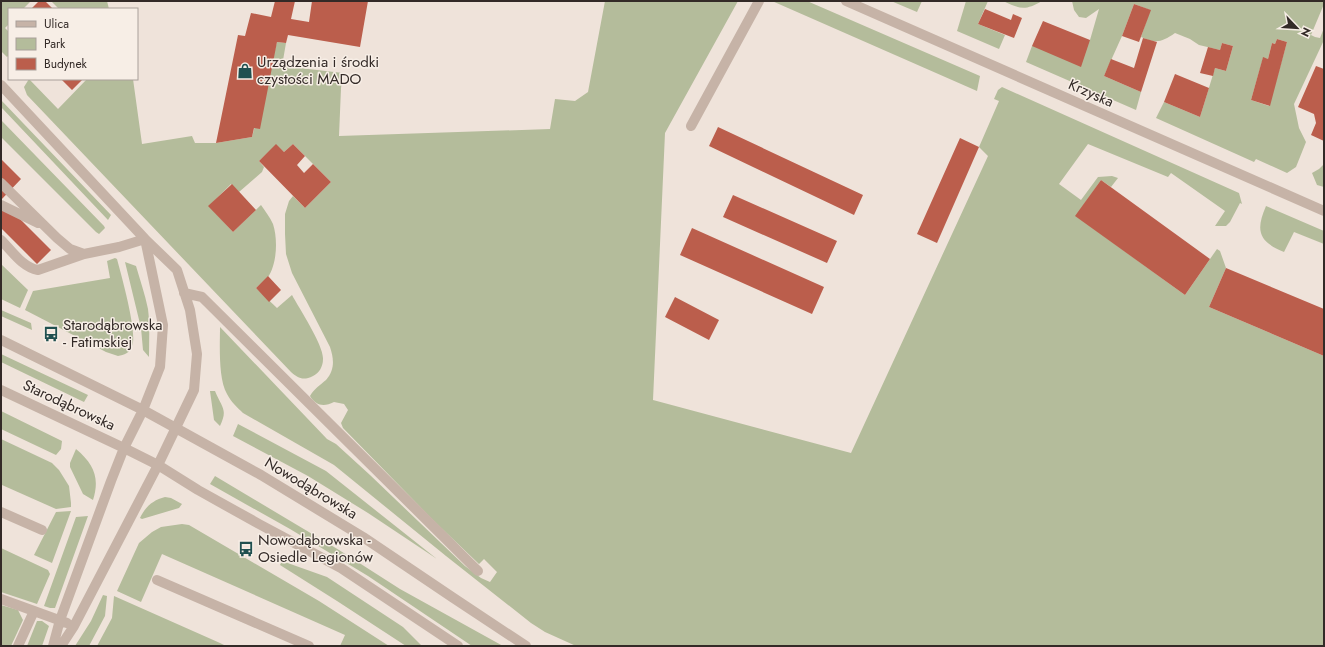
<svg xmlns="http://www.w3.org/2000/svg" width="1325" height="647" font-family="Jost,sans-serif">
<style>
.green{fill:#b4bc9b;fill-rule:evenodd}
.building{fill:#bb5e4c}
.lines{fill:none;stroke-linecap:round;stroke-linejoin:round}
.minor{stroke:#c6b3a7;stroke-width:10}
.labels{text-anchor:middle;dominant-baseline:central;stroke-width:3;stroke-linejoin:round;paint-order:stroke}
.poi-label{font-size:15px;fill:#332a27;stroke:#f7eee6;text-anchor:start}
.street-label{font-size:15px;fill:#332a27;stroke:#f7eee6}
</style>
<rect width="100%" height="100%" fill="#efe3da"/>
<!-- green -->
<path class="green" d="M1 1H31L23 9H9V24L5 28 9 32V55L7 57 1 51Z
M51 1H107L109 9H59Z
M605 1H738L665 133 653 400 851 453 988 156 979 147 999 101 994 99 998 90 1002 87 1239 193 1242 204 1240 203 1230 222 1226 226H1215L1225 211 1171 173 1168 177 1088 144 1059 184 1081 200 1098 177 1112 176 1118 178 1111 187 1101 180 1076 216 1185 295 1210 259 1217 249 1220 251 1226 268 1209 307 1324 356V646H576L545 632 531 623 446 556 334 465 243 413C237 407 231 402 227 394 218 378 220 345 220 327L327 439 336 444 370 475 465 566 481 578 490 582 497 572 484 559 479 564 435 522 343 428 341 423 348 410 344 404 334 402C324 407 316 406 310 396 314 389 320 385 326 380 335 370 334 359 330 347L292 273 286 254 285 234V214L289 201 293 196 305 208 331 182 293 144 284 152 276 145 259 161 264 167 262 172 239 192 231 184 209 206 233 232 261 205C265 211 270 217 273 224 278 239 277 264 268 277 264 281 260 284 256 288L277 308 292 295C299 308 324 346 323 359 323 367 319 373 313 376 303 381 298 378 291 372L27 95 24 87 29 79 58 109 87 79H133L142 144 192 136 195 143H216L252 137 277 42 286 43 282 66 343 73 341 88 339 136 550 129 555 99 575 101 588 92Z
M772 1H807L980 76 977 91Z
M891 1H922L917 12Z
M966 1H988L978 24 1005 35 999 49 957 31Z
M1003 1H1042C1025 11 1020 9 1003 1Z
M1072 1H1324V4L1311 35 1315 37 1320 38 1324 28V40L1294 104 1299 128 1306 142 1296 167 1287 173 1256 159 1254 162 1156 118 1164 102 1200 117 1215 68 1226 71 1233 46 1222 43 1220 50 1199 45 1190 39 1175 33C1162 42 1156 44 1141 37L1150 10 1134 4 1122 36 1104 76 1141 92 1136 110 1026 62 1032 46 1090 40 1099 9 1086 18 1079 17 1074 10ZM1277 39 1287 42 1269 106 1251 100 1263 58 1268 59 1272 43 1275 44Z
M1 100 111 215 108 220 1 107Z
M1 120 104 226 105 228 99 234 96 232 1 137Z
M1324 164V187L1317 185 1312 173 1319 169Z
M1266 206 1324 231V244L1294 232 1284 252C1259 242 1255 231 1266 206Z
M115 258 117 259C121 274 138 334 132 346 130 353 124 355 118 356L106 352 25 310 33 291 110 278 107 261Z
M125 262 136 266C140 280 145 294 148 309 150 325 149 341 149 357L143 350 141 328Z
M1 264 28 290 20 308 1 299Z
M1 310 31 323 32 330 1 316Z
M1 354 88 395 84 402 1 362Z
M210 391H215C222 408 228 409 220 426L214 420Z
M1 411 62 441 61 449 56 455 1 429Z
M238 424 326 471 437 559 368 513 308 476 233 436Z
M1 439 52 463 59 470 69 486 71 503V507L56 509 2 485H1Z
M76 449C94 464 100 478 93 500L83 494 70 467V463Z
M215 476 339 550 400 589 503 646H472L368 576 290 529 210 484Z
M165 497 171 498 182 504 179 508 142 519 140 518C145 507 153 500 165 497Z
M71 511 52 563 34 555 56 512Z
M88 516 55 608H50L44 606 76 517Z
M182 524 189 525 319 601 389 646H340L345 635 162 554 141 602 117 591 139 543 152 532 161 527Z
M1 548 48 570 50 574 37 604 1 592Z
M282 561 327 577 403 627 422 646H406L337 601 280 565Z
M103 595 107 596 105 616 89 646H75L91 621Z
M114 596 220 643 224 645V646H97L112 618Z
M1 605 18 610 23 620 11 646H1Z
M37 621H42L49 626 42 646H27Z"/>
<!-- building -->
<path class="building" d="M39 1H45L53 9H31Z
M275 1H295L291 19 309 22 312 1H368L360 47 288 35 286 43 277 42 260 129 254 128 252 137 216 143 238 35 245 36 251 13 271 17Z
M1134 4 1151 10 1139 42 1122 36Z
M985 9 1011 20 1013 14 1022 18 1014 38 978 24Z
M1043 21 1090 40 1081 67 1032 46Z
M1143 38 1157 42 1141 92 1104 76 1111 59 1134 68Z
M1277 39 1287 42 1270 106 1251 100 1263 57 1268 59 1272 43 1275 44Z
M1222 43 1233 46 1226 71 1215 68 1213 76 1200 73 1208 47 1220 50Z
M1316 66 1324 69V141L1311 135 1316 123 1314 114 1298 107Z
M1175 74 1209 88 1200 117 1164 102Z
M61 79H83L72 90Z
M718 127 863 195 854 215 709 146Z
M960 138 979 147 937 243 917 234Z
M276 144 284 152 293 144 305 156 297 165 304 173 313 164 331 182 305 208 259 161Z
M1 159 21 179 1 200Z
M1101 180 1210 259 1185 295 1075 216Z
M232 184 256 210 233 232 208 206Z
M733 195 837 241 827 263 723 217Z
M1 200 51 250 37 264 1 228Z
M692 228 824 287 812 314 680 255Z
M1226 268 1324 309V356L1209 307Z
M268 276 281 290 269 302 256 288Z
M675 297 719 320 709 340 665 317Z"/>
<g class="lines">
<!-- minor -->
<path class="minor" d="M846 1 1324 211
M1 85 145 239 177 270 190 310 197 354 194 390 158 465 74 626 61 646
M691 126 759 1
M1 183 57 238 70 249 84 254 119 247 145 239
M1 205 38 223
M1 240C12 251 22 267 38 270L84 254
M184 293 202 297 478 571
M1 340 143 410 261 475 363 537 452 597 526 646
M1 390 124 448 158 465 198 490 259 524 341 568 458 646
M1 512 42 530
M157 580 309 646
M1 599 67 623
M18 646 34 611
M53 646 60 620 111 481 124 448 143 410 160 367 163 325 145 239"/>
</g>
<!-- icons -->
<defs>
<symbol id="shop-bare" viewBox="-9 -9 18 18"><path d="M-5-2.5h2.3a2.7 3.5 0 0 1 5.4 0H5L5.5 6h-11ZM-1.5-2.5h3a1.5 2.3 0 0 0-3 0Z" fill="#205050" stroke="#f7eee6" stroke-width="2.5" paint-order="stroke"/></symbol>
<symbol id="bus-bare" viewBox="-9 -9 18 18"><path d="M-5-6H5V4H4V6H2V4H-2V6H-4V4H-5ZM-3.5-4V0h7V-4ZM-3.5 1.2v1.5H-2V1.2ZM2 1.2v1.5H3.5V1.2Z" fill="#205050" stroke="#f7eee6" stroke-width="2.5" paint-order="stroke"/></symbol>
</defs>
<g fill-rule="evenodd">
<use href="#shop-bare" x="234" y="60" width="22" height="22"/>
<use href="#bus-bare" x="40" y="323" width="22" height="22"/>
<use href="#bus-bare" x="235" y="538" width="22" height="22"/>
</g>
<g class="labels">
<!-- poi labels -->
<g class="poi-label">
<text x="257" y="62">Urządzenia i środki<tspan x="257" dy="17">czystości MADO</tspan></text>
<text x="63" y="325">Starodąbrowska<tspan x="63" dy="17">- Fatimskiej</tspan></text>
<text x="258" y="540">Nowodąbrowska -<tspan x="258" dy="17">Osiedle Legionów</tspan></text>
</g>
<!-- street labels -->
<g class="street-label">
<text transform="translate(1091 93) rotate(24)">Krzyska</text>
<text transform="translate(69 405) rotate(25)">Starodąbrowska</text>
<text transform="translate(311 488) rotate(31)">Nowodąbrowska</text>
</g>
</g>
<!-- border -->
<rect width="1325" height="647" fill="none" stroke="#332a27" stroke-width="4"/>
<!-- legend -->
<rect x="8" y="8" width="130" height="72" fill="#f7eee6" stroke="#a9a09a"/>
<rect x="16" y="21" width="20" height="6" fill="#c6b3a7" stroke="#a9a09a"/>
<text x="44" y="28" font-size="12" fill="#332a27">Ulica</text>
<rect x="16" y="38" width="20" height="12" fill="#b4bc9b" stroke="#a9a09a"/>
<text x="44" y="48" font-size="12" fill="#332a27">Park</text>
<rect x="16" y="58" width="20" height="12" fill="#bb5e4c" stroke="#a9a09a"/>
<text x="44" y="68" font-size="12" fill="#332a27">Budynek</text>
<!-- north arrow -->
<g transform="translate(1297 28) rotate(115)" stroke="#f7eee6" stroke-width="3" paint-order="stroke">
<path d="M0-3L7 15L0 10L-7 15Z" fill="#332a27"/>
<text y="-6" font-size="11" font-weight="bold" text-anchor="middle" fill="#332a27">N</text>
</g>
</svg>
